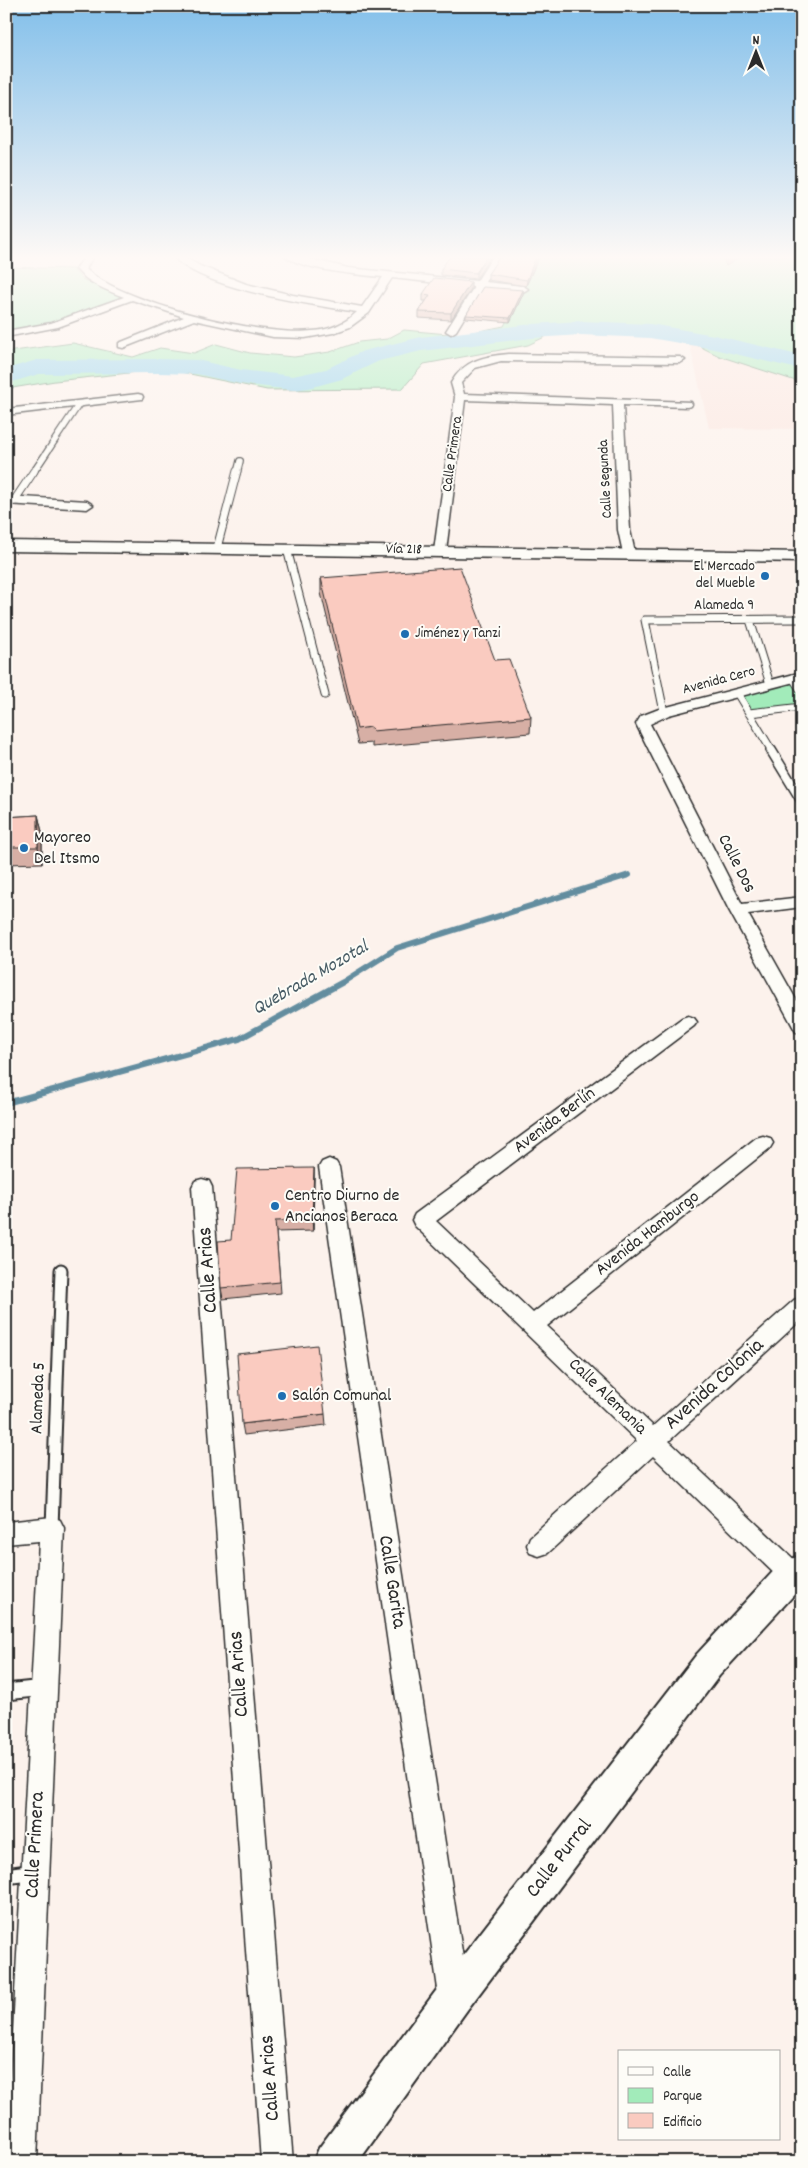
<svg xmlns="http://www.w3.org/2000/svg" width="808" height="2168" font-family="Dekko,sans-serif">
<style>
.built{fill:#fbe6df}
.green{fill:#a2ebba;stroke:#668b72}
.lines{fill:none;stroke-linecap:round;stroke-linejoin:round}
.stream{stroke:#648d9f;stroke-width:6}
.river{fill:#8acfec;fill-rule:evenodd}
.service-far4-casing{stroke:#2b2b2b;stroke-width:8}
.service-far3-casing{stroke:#2b2b2b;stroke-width:9}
.service-far2-casing{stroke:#2b2b2b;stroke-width:12}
.service-far1-casing{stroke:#2b2b2b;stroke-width:15}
.service-casing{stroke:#2b2b2b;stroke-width:19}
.minor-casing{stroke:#2b2b2b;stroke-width:3}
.tertiary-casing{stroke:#2b2b2b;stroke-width:4}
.secondary-casing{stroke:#2b2b2b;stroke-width:3}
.service-far4{stroke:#fdfcf7;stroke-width:5.5}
.service-far3{stroke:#fdfcf7;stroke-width:7}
.service-far2{stroke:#fdfcf7;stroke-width:9}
.service-far1{stroke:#fdfcf7;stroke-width:11}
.service{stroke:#fdfcf7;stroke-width:15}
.minor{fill:#fdfcf7;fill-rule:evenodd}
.tertiary{fill:#fdfcf7;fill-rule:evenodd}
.secondary{fill:#fdfcf7;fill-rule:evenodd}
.wall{fill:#d7afa5;stroke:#2b2b2b}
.shaded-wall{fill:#af8e86;stroke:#2b2b2b}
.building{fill:#facbc0;stroke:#2b2b2b}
.poi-dot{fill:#1f6fb2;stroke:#fdfcf7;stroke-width:2}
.labels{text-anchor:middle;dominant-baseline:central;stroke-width:4;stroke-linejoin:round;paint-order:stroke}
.far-street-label{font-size:15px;fill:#2b2b2b;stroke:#fdfcf7}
.far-poi-label{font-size:15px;fill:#2b2b2b;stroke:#fdfcf7;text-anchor:end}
.poi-label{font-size:18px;fill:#2b2b2b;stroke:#fdfcf7;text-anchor:start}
.street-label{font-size:18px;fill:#2b2b2b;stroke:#fdfcf7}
.water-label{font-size:19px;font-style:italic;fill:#485c65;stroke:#fdfcf7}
.near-street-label{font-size:21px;fill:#2b2b2b;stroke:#fdfcf7}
</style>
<rect width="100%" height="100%" fill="#fcf2ec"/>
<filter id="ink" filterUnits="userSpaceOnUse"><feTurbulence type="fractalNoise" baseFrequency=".02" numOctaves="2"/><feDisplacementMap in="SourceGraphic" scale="10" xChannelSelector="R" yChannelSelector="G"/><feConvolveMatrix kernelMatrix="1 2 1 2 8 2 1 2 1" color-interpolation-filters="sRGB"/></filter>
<g filter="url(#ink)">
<!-- built -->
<path class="built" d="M689 341 719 356 802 383V429L709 428Z"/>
<!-- green -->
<path class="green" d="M540 256H802V383L719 356 689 341 658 335 603 332 549 335 528 345 424 364 402 389 267 390 166 369 55 381 6 389V352L73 343 133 357 160 348 194 353 216 344 250 353 294 357 330 352 359 342 387 339 404 330 459 335 504 326Z
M6 267 73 269 82 279 121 297C83 313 47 327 6 332Z
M793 682 802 698V705L752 711 743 695Z"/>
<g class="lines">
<!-- stream -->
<path class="stream" d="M6 1103 239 1039 343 982 397 948 629 875"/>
<!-- river -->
<path class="river" d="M581 321 650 324 714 335 802 356V370L714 349 650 338 581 335 533 338 421 351 379 361 342 379 309 388 293 390 241 384 197 374 158 373 39 374 6 384V369L37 360 158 359 197 360 241 370 293 376 326 369 363 351 421 337 533 324Z"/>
<defs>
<path id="service-far4" d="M33 473 79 404
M237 473 240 461"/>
<path id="service-far3" d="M14 501 34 471
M217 548 237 471
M287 549 325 695
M750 620 770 684
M793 678 802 692
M737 693 772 751
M664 712 645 620 802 619
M749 713 802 707"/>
<path id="service-far2" d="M771 750 802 801"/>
<path id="service-far1" d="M52 1528 61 1270"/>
<path id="service" d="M6 1692 44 1688
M6 1876 35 1872"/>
<path id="minor" d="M85 256H93L86 269C122 303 262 337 312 331 330 330 344 324 357 312 314 305 200 289 173 256H183L200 266 246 284 293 295 362 307 383 277C360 275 302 270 285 256H298L348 268 477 281 493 256H501L485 282 523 286 528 289 523 292 482 288 456 331 451 334 446 331 474 287 392 278 369 313 350 327 333 333 305 338 273 337 194 320 123 348 119 347V343L184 317 132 300 58 327 6 337V331L51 323 124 297C106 290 89 284 76 269Z
M509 354 680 357 685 360 680 363 501 361 475 368 461 383 464 394 691 402 692 404 691 406 687 407 623 405 630 530 635 553 633 556H625L623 553 618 530 613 405 465 400 446 551 440 555 434 551 455 397 451 383C464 360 484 356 509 354Z
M138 394 142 395 143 397 142 399 6 415V409Z
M6 496 87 501 93 505 87 509 6 504Z
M802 672V680L669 715 650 724 742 904 802 897V907L748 914 802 1010V1033L796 1032 729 910 636 724 641 716 659 709Z
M688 1016 694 1018 697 1022 694 1026 436 1221 533 1313 756 1138 763 1136 770 1138 773 1143 770 1148 547 1326 653 1426 794 1300 802 1297V1319L669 1441 801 1566V1582L792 1586 783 1582 653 1456 548 1553 539 1556 530 1553 527 1545 530 1537 637 1441 415 1226 412 1220 415 1214 682 1018Z
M329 1159 336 1162 339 1167 469 1996 464 2006 454 2011 444 2006 439 1996 319 1167 322 1162Z
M202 1179 209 1181 212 1187 293 2162H261L192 1187 195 1181Z
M52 1517 60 1520 64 1528 37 2162H6L39 1541 6 1544V1522Z"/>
<path id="tertiary" d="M802 1555V1586L719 1676 467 2010 358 2162H313L319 2148 441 1984 697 1654 781 1563Z"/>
<path id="secondary" d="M6 541 802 552V562L6 551Z"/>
</defs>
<!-- service-far4 casing -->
<use href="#service-far4" class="service-far4-casing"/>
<!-- service-far3 casing -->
<use href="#service-far3" class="service-far3-casing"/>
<!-- service-far2 casing -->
<use href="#service-far2" class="service-far2-casing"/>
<!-- service-far1 casing -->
<use href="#service-far1" class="service-far1-casing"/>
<!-- service casing -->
<use href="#service" class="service-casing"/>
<!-- minor casing -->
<use href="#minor" class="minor-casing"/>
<!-- tertiary casing -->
<use href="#tertiary" class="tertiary-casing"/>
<!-- secondary casing -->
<use href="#secondary" class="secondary-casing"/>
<!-- service-far4 -->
<use href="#service-far4" class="service-far4"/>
<!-- service-far3 -->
<use href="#service-far3" class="service-far3"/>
<!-- service-far2 -->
<use href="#service-far2" class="service-far2"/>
<!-- service-far1 -->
<use href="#service-far1" class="service-far1"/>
<!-- service -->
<use href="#service" class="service"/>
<!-- minor -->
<use href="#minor" class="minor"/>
<!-- tertiary -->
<use href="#tertiary" class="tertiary"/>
<!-- secondary -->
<use href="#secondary" class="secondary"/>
</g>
<!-- wall -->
<path class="wall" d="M491 256 476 279 441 275V269Z
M500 256H539L526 286 488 280V274Z
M722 256H741L740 257 726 266Z
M471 289 451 320 419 318V312L426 301H423V294Z
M523 290V294L510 322 466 318V315Z
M321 578 495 660 531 717 530 733 372 747V743L358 744 321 593Z
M38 815 42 832V863L6 864V817Z
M314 1168V1179L313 1231 276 1232 281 1293 223 1299 221 1288 231 1240Z
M325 1414 326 1425 244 1435 242 1424Z"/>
<!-- shaded-wall -->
<path class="shaded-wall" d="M487 256H491L476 279V273Z
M536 256H539L526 286 527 280Z
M733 256H741L740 257 726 266V260Z
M471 282V289L451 320V313Z
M523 290V294L510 322V318Z
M8 578 11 593 6 684V604Z
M38 815 42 832V863L38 847Z
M314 1168V1179L313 1231 312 1220Z"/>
<!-- building -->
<path class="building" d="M450 256H487L476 273 441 269Z
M500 256H536L527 280 488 274Z
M725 256H733L726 260Z
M434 278 471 282 451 313 419 312 430 295 423 294Z
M483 287 523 290 510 318 466 315Z
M460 567 495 660 509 659 531 717 372 731 371 727 357 729 321 578Z
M6 578H8L6 604Z
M38 815V847H6V817Z
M314 1168 312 1220 275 1221 280 1282 221 1288 218 1241 231 1240 237 1169Z
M317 1345 325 1414 242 1424 237 1354Z"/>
</g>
<!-- sky -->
<linearGradient id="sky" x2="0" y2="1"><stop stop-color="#82bfea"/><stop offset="0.46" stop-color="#fef9f6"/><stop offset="1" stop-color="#fef9f6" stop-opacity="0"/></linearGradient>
<rect width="808" height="559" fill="url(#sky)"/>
<!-- markers -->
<g class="poi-dot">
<circle cx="765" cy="576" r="5"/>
<circle cx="405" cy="634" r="5"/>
<circle cx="24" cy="848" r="5"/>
<circle cx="275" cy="1206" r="5"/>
<circle cx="282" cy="1396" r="5"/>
</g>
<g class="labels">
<!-- far-street labels -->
<g class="far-street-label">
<text transform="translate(453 454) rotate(-82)">Calle Primera</text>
<text transform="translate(606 479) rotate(-93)">Calle Segunda</text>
<text transform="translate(404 550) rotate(1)">Vía 218</text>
<text x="724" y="606">Alameda 9</text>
<text transform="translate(719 681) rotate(-15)">Avenida Cero</text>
</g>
<!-- far-poi labels -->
<g class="far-poi-label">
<text x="755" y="567">El Mercado<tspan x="755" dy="17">del Mueble</tspan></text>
<text x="415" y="634" text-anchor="start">Jiménez y Tanzi</text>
</g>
<!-- poi labels -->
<g class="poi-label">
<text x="34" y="838">Mayoreo<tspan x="34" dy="21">Del Itsmo</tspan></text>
<text x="285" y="1196">Centro Diurno de<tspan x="285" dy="21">Ancianos Beraca</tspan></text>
<text x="292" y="1396">Salón Comunal</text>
</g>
<!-- street labels -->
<g class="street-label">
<text transform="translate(736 864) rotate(63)">Calle Dos</text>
<text transform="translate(555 1121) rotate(-37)">Avenida Berlín</text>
<text transform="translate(648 1234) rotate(-38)">Avenida Hamburgo</text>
<text transform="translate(607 1397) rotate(44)">Calle Alemania</text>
<text transform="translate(39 1398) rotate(-88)">Alameda 5</text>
</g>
<!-- water labels -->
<g class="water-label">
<text transform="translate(311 979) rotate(-30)">Quebrada Mozotal</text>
</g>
<!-- near-street labels -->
<g class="near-street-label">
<text transform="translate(209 1270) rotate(-94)">Calle Arias</text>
<text transform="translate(715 1385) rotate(-42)">Avenida Colonia</text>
<text transform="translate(391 1582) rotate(81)">Calle Garita</text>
<text transform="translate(240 1674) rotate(-94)">Calle Arias</text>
<text transform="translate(36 1845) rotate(-87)">Calle Primera</text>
<text transform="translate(560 1859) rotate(-52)">Calle Purral</text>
<text transform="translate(271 2078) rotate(-94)">Calle Arias</text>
</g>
</g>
<!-- margin -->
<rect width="808" height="2168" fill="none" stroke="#fdfcf7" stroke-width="25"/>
<rect x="12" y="12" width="783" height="2143" fill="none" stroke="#2b2b2b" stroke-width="2" filter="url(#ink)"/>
<!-- legend -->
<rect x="618" y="2050" width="162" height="90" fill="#fdfcf7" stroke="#a9a8a5"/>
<rect x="628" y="2067" width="25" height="8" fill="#fdfcf7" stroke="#a9a8a5"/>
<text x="663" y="2076" font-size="15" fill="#2b2b2b">Calle</text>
<rect x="628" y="2088" width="25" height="15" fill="#a2ebba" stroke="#a9a8a5"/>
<text x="663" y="2100" font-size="15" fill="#2b2b2b">Parque</text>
<rect x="628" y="2113" width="25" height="15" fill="#facbc0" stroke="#a9a8a5"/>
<text x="663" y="2126" font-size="15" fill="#2b2b2b">Edificio</text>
<!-- north arrow -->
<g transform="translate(756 52)" stroke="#fdfcf7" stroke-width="4" paint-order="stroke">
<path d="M0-4L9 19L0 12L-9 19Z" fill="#2b2b2b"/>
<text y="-8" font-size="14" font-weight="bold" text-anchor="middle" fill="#2b2b2b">N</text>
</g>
</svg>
